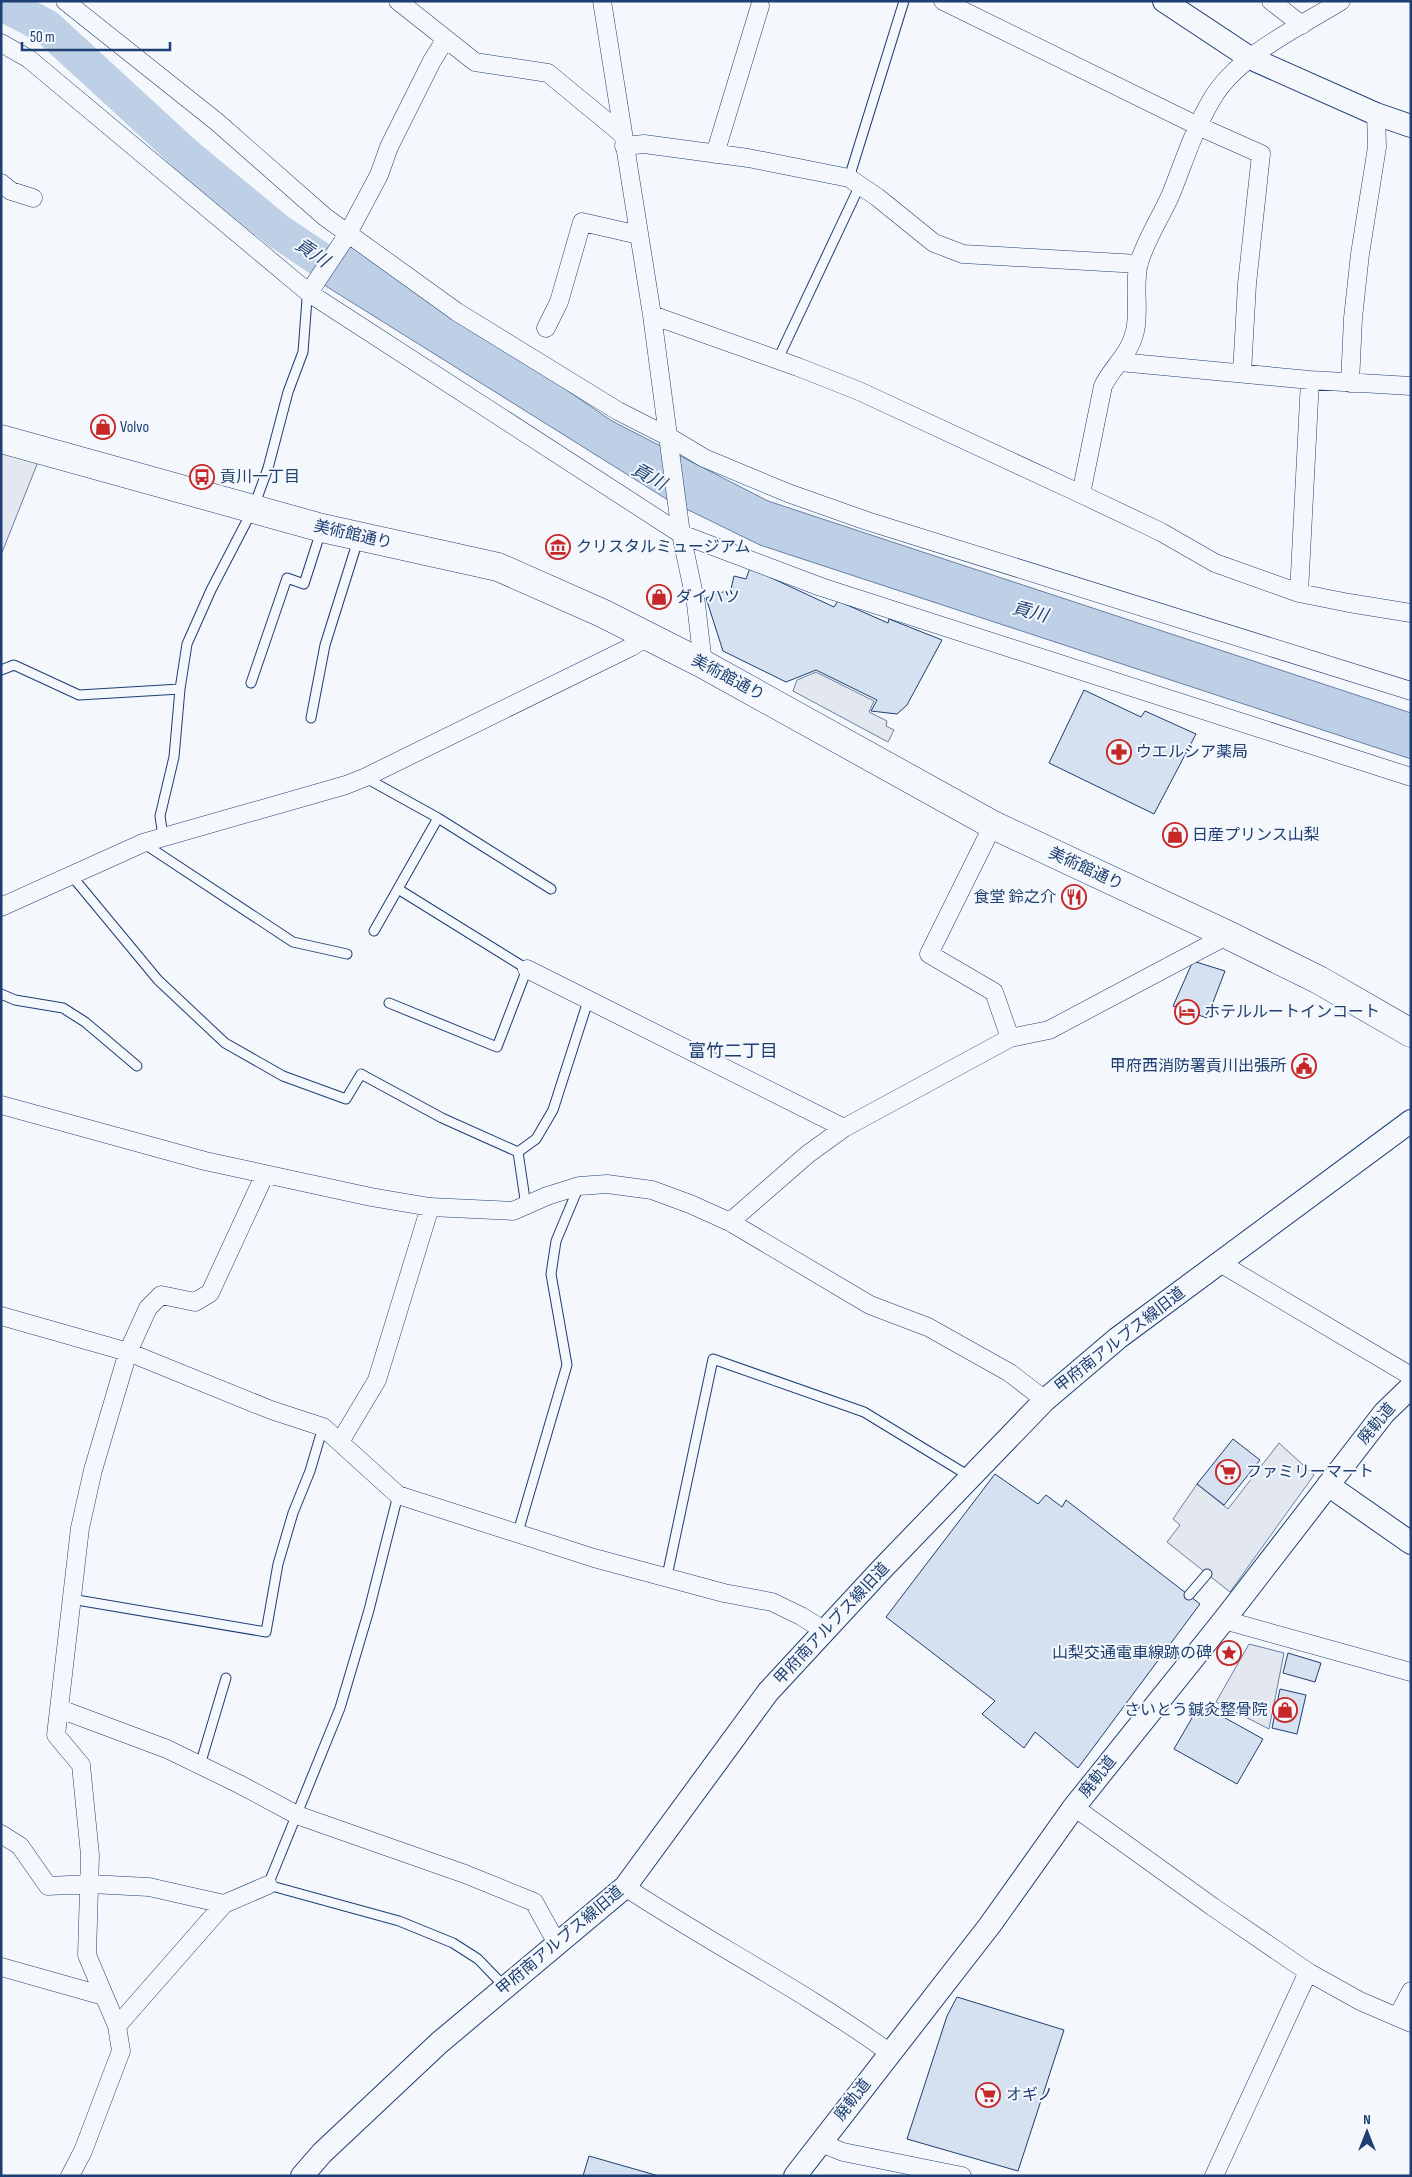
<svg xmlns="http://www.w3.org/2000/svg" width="1412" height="2177" font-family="'Sofia Sans Condensed','Noto Sans JP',sans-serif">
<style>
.parking{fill:#e3e8f0;stroke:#687fa3}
.water{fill:#bed0e5;stroke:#687fa3}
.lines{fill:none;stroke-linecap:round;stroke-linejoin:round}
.river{stroke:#bed0e5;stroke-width:35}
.building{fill:#d5e0f0;stroke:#1d3f73}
.service-casing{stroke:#1d3f73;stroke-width:11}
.minor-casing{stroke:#1d3f73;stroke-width:19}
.tertiary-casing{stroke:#1d3f73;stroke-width:24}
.trunk-casing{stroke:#1d3f73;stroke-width:29}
.service{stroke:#f4f7fb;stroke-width:9}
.minor{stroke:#f4f7fb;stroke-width:18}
.tertiary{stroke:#f4f7fb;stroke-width:22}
.trunk{stroke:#f4f7fb;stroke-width:28}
.labels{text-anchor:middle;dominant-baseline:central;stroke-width:4;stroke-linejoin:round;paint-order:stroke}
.poi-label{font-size:16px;fill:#1d3f73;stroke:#f4f7fb;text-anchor:start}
.street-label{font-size:16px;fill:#1d3f73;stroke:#f4f7fb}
.water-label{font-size:18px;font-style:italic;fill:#1d3f73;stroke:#f4f7fb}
.neighbourhood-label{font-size:18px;fill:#1d3f73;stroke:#f4f7fb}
</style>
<rect width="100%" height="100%" fill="#f4f7fb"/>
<!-- parking -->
<path class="parking" d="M1 451 38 462 1 555Z
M816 672 874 701 869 712 887 721 886 726 894 730 888 742 793 691 797 680Z
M1279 1443 1314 1475 1230 1592 1167 1542 1180 1525 1173 1519 1197 1484 1228 1509Z
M1249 1644 1284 1653 1269 1729 1216 1702Z"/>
<!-- water -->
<path class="water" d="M348 241 612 421 768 501 1411 713V759L760 545 668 500 321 283Z"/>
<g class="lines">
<!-- river -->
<path class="river" d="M1 3 47 27 186 155 278 231 360 286"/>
</g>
<!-- building -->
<path class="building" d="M750 568 834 607 838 601 888 623 889 619 942 640 907 705 897 714 871 711 877 700 816 670 786 682 723 651 706 598 731 589 734 576 746 579Z
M1084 690 1141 717 1145 711 1196 734 1154 814 1049 763Z
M1193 961 1225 971 1207 1018 1173 1006Z
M1233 1439 1260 1460 1224 1505 1197 1484Z
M995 1474 1038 1504 1046 1495 1062 1507 1066 1500 1200 1604 1078 1768 1035 1732 1024 1748 982 1714 995 1701 886 1617Z
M1288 1653 1321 1663 1315 1682 1283 1673Z
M1280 1689 1306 1695 1297 1734 1272 1728Z
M1200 1704 1263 1739 1237 1784 1174 1749Z
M957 1997 1064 2030 1018 2171 907 2139 947 2016Z
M589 2156 659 2176H583Z"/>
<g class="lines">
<defs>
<path id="service" d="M849 178 904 1
M778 359 860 185
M1 670 14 665 79 695 180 689
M251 683 287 578 304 584 321 531
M311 718 325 645 358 540
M366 778 438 818 551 889
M163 836 160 816 174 757 180 689 187 644 211 590 253 509 268 468 288 392 303 352 307 299 310 291
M143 843 293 942 347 954
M71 875 158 980 225 1043 283 1076 346 1099 361 1074 442 1118 518 1152 526 1206
M374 931 438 818
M1 994 15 1000 63 1008 85 1022 137 1066
M389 1003 497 1047 527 969 398 889
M518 1152 536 1139 553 1110 588 1001
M398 1495 369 1610 340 1708 268 1885 399 1921 453 1943 478 1959 505 1987
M518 1532 567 1365 551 1274 556 1241 579 1186
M667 1576 713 1359 864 1412 969 1476
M1189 1595 1207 1574
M71 1599 266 1632 278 1564 293 1513 310 1471 323 1427
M200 1765 226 1678"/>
<path id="minor" d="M65 1 217 122 325 217 457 312 618 411 669 437 704 458 788 493 867 521 1411 691
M398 1 475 62 548 73 622 134
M602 1 652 315 681 534 696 604 703 664
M943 1 1198 126 1261 154 1247 284 1242 373
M1271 1 1302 25
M1 43 29 59 309 293 681 534 821 587 1411 777
M624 146 644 144 748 158 849 178 877 197 934 243 963 254 1139 264
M715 154 760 6
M1 183 11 191 33 198
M312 288 346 237 379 175 389 147 432 61 445 40
M652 315 798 367 859 391 1081 494 1161 532 1215 563 1299 593 1349 603 1411 613
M546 328 559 302 582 222 639 235
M1120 362 1310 380 1411 386
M1350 383 1353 318 1360 254 1377 147 1376 114
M1081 494 1103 386C1113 366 1130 354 1135 331 1140 310 1133 285 1139 263 1145 241 1162 215 1171 194 1184 162 1194 129 1212 99 1238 55 1298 28 1341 1
M1299 593 1310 380
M993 825 929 954 994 992 1010 1038
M1 907 143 843 346 785 366 777 631 647 647 637
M527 969 844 1128
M1 1105 205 1161 371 1197 430 1207 513 1211 547 1196 579 1186 607 1184 652 1190 690 1204 730 1222 870 1305 928 1327 1010 1373 1045 1400
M730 1222 808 1154 844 1128 1010 1038 1049 1030 1228 935
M1220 1263 1411 1376
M1 1316 128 1352 271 1410 323 1427 398 1495 594 1558 724 1593 772 1602 801 1616 825 1631
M340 1442 377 1380 430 1207
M1224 1620 1411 1672
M60 1709 167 1749 239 1784 297 1815 465 1874 534 1902 558 1945
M1074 1807 1213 1907 1308 1972 1360 2001 1411 2023
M1 1834 20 1846 48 1886 90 1884 149 1887 224 1904
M625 1887C712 1944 806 1992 890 2053
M1 1967 104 1996
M1398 2016 1411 1991
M117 2026 224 1904 268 1885
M821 2143 843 2152 962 2176
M70 2176 83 2151 121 2051 117 2026 87 1955 90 1855 81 1765 56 1735 80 1528 93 1470 128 1352 148 1308 161 1295 195 1302 210 1293 265 1174
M1214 2176 1308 1972"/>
<path id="tertiary" d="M1164 1 1250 58 1376 114 1411 126
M1328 1485 1411 1543
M302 2176 322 2153 439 2043 625 1887 768 1692 881 1570 1045 1400 1118 1338 1411 1121
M795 2176 990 1925 1074 1807 1224 1620 1384 1413 1411 1387"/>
<path id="trunk" d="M1 439 322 528 498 567 602 613 703 664 993 825 1228 935 1319 980 1411 1033"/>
</defs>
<!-- service casing -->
<use href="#service" class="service-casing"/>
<!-- minor casing -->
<use href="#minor" class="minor-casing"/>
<!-- tertiary casing -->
<use href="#tertiary" class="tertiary-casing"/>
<!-- trunk casing -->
<use href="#trunk" class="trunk-casing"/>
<!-- service -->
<use href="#service" class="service"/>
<!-- minor -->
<use href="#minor" class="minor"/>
<!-- tertiary -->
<use href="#tertiary" class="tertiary"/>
<!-- trunk -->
<use href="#trunk" class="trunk"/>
</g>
<!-- icons -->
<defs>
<symbol id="shop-ring" viewBox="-11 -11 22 22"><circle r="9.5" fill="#f4f7fb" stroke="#c62828" stroke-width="1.5"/><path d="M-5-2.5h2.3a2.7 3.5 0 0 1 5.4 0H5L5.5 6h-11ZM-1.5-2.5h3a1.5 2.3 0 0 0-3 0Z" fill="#c62828"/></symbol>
<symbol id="bus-ring" viewBox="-11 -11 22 22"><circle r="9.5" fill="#f4f7fb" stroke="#c62828" stroke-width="1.5"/><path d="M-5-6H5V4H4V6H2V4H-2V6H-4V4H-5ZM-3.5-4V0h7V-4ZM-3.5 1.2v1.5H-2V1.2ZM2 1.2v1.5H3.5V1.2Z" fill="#c62828"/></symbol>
<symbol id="museum-ring" viewBox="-11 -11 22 22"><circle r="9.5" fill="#f4f7fb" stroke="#c62828" stroke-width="1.5"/><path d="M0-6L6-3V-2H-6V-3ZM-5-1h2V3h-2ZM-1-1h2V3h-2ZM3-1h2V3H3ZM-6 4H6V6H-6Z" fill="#c62828"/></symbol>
<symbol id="pharmacy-ring" viewBox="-11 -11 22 22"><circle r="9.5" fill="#f4f7fb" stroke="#c62828" stroke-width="1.5"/><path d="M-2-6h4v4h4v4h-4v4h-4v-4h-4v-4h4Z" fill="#c62828"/></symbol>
<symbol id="restaurant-ring" viewBox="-11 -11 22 22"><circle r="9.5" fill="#f4f7fb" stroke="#c62828" stroke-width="1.5"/><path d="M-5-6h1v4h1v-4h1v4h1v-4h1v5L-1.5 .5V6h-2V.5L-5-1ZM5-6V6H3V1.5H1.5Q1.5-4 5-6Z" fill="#c62828"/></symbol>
<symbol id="hotel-ring" viewBox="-11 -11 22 22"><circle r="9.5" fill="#f4f7fb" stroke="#c62828" stroke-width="1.5"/><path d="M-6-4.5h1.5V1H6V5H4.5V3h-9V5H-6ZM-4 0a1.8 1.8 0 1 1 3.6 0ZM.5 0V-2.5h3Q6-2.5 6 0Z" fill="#c62828"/></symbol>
<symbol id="civic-ring" viewBox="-11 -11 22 22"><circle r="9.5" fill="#f4f7fb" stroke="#c62828" stroke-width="1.5"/><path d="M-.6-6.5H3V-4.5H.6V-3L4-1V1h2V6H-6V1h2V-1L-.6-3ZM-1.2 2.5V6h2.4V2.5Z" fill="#c62828"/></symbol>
<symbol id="supermarket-ring" viewBox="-11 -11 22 22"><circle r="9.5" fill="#f4f7fb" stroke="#c62828" stroke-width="1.5"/><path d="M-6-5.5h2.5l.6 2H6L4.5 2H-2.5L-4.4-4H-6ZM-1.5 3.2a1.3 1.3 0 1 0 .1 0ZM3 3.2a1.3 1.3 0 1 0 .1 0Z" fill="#c62828"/></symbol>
<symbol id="sight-ring" viewBox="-11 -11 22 22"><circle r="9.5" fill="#f4f7fb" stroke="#c62828" stroke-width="1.5"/><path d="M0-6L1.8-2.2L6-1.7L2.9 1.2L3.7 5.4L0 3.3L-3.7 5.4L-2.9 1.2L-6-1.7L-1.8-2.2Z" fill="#c62828"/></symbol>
</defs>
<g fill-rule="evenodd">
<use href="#shop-ring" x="89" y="413" width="28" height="28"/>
<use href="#bus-ring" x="188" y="463" width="28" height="28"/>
<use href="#museum-ring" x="544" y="533" width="28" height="28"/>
<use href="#shop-ring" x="645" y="583" width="28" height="28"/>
<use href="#pharmacy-ring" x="1105" y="738" width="28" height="28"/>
<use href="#shop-ring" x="1161" y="821" width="28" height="28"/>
<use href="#restaurant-ring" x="1060" y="883" width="28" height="28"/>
<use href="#hotel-ring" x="1173" y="998" width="28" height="28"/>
<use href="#civic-ring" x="1290" y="1052" width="28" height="28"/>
<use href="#supermarket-ring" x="1214" y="1458" width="28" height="28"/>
<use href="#sight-ring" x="1215" y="1639" width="28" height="28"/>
<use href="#shop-ring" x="1271" y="1696" width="28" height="28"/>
<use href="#supermarket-ring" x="974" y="2081" width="28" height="28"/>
</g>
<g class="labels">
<!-- poi labels -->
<g class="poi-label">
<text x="120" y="427">Volvo</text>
<text x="220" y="477">貢川一丁目</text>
<text x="576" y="547">クリスタルミュージアム</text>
<text x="676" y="597">ダイハツ</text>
<text x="1136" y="752">ウエルシア薬局</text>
<text x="1192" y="835">日産プリンス山梨</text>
<text x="1056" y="897" text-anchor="end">食堂 鈴之介</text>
<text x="1204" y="1012">ホテルルートインコート</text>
<text x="1286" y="1066" text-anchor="end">甲府西消防署貢川出張所</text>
<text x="1246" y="1472">ファミリーマート</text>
<text x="1212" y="1653" text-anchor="end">山梨交通電車線跡の碑</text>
<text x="1268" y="1710" text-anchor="end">さいとう鍼灸整骨院</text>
<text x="1006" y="2095">オギノ</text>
</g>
<!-- street labels -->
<g class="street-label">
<text transform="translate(353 535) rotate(13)">美術館通り</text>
<text transform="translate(728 678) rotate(28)">美術館通り</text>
<text transform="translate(1086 869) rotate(25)">美術館通り</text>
<text transform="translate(1120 1340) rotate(-38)">甲府南アルプス線旧道</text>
<text transform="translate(1377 1424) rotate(-50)">廃軌道</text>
<text transform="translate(832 1624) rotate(-47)">甲府南アルプス線旧道</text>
<text transform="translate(1098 1777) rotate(-51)">廃軌道</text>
<text transform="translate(560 1941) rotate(-40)">甲府南アルプス線旧道</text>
<text transform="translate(853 2100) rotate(-52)">廃軌道</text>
</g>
<!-- water labels -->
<g class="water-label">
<text transform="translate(312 253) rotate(34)">貢川</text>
<text transform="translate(649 477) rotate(29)">貢川</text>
<text transform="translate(1030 612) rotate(15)">貢川</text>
</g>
<!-- neighbourhood labels -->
<g class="neighbourhood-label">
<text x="733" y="1051">富竹二丁目</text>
</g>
</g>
<!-- border -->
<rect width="1412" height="2177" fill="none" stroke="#1d3f73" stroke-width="5"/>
<!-- north arrow -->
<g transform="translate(1367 2132)" stroke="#f4f7fb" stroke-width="4" paint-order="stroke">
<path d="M0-4L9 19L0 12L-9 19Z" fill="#1d3f73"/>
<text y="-8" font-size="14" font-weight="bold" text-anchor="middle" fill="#1d3f73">N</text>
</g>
<!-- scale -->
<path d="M22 42v8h148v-8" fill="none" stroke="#1d3f73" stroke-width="2.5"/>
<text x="30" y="42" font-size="15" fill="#1d3f73" stroke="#f4f7fb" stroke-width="4" paint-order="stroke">50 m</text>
</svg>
